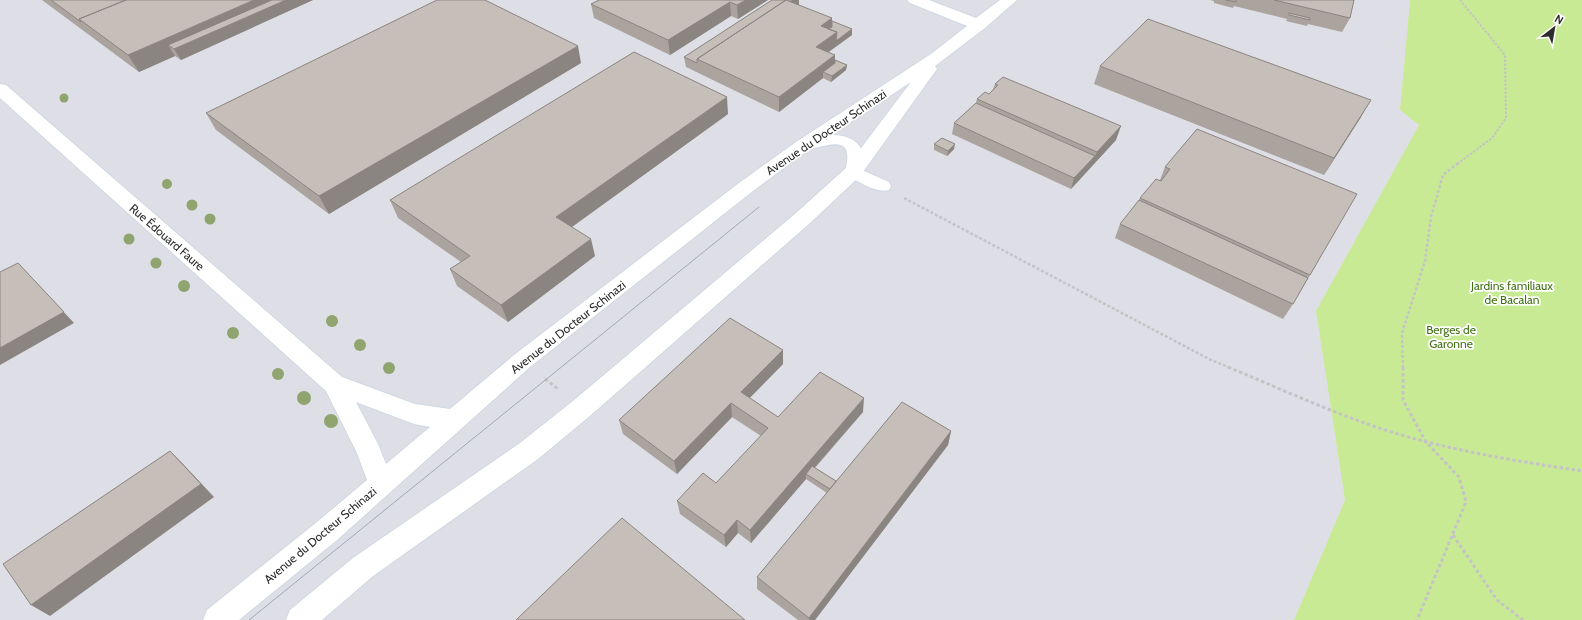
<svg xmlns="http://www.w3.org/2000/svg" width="1582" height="620" font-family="Cabin,sans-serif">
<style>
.industrial{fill:#dedee7}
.green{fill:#c9ea95}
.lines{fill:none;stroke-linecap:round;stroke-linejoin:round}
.lane-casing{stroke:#cfd8e2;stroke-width:2}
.street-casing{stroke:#cfd8e2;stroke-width:2}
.path-far2{stroke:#c4c4c4;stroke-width:2;stroke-dasharray:2.5 1.5;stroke-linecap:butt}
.path-far1{stroke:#c4c4c4;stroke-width:2.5;stroke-dasharray:3 2;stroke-linecap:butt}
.path{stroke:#c4c4c4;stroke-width:3;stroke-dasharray:3.5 2.5;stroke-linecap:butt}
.lane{fill:#fff;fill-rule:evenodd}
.street{fill:#fff;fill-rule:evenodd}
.tram{stroke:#9fa9b8;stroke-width:1}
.tree{fill:#8fa46e}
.wall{fill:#aaa39e}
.shaded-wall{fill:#8b8581}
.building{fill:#c6beb8;stroke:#8b8581}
.labels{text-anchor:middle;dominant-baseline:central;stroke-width:3.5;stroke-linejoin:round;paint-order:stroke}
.street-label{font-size:12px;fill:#2c2c2c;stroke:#fff}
.park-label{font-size:12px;fill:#417114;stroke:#fff}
</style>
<rect width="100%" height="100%" fill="#efe2dd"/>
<!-- industrial -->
<path class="industrial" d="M0 0H1410L1400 110 1419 125 1316 311 1345 500 1294 620H0Z"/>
<!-- green -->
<path class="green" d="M1410 0H1582V620H1294L1345 500 1316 311 1419 125 1400 110Z"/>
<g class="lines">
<defs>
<path id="lane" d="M825 135C849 133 869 143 862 170L889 182 891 186 889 190C876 194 859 181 847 176L845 172C858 124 815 154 796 150L794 146 796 142Z"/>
<path id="street" d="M907 0H929L976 18 1000 0H1017L985 28 935 66 937 69 860 176 810 223 591 415 538 459 373 576 322 620H286L290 610 353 558 520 443 573 401 796 213 846 168 911 82 808 150 753 191 530 367 337 540 239 620H203L207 610 317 522 367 480 357 453 326 391 0 98V84L6 85 342 377 415 404 450 409 514 355 739 183 796 142 931 54 967 26 910 3ZM356 402 414 424 430 427 386 464 378 444Z"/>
</defs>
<!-- lane casing -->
<use href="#lane" class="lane-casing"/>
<!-- street casing -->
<use href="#street" class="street-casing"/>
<!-- path-far2 -->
<path class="path-far2" d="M1457 164 1492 138 1506 118 1505 55 1460 0"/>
<!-- path-far1 -->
<path class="path-far1" d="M904 198 1209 359 1230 368
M1403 368 1402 333 1425 261 1431 217 1443 175 1458 163"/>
<!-- path -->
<path class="path" d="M1228 367C1293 394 1358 425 1427 442 1478 455 1530 463 1582 471
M1403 367V400L1426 442 1459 477 1466 502 1417 620
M545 379 558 389
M1453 535 1497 600 1523 620"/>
<!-- lane -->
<use href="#lane" class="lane"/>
<!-- street -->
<use href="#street" class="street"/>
<!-- tram -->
<path class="tram" d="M249 620 759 207"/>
</g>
<!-- trees -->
<g class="tree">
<circle cx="64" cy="98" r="4.5"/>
<circle cx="167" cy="184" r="5"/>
<circle cx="192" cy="205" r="5.5"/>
<circle cx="210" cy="219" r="5.5"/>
<circle cx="129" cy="239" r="5.5"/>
<circle cx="156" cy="263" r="5.5"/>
<circle cx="184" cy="286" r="6"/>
<circle cx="332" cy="321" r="6"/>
<circle cx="233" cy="333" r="6"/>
<circle cx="360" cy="345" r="6"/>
<circle cx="389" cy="368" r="6"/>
<circle cx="278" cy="374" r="6"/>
<circle cx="304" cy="398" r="7"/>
<circle cx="331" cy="421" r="7"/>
</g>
<!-- wall -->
<path class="wall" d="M42 0H313L181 60 175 56 139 72Z
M599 0H768L738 19 731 16 670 55 594 18 591 4Z
M772 0H799V5L832 21 852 35 829 52 835 60 847 65 846 70 831 82 823 78 779 112 686 67 684 57Z
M1210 0H1354L1350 18 1342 32 1308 24 1307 26 1286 21 1287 19 1234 6 1233 8 1214 3V1Z
M581 63 329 214 216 130 206 113Z
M1100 66 1361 117 1324 175 1094 84Z
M995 84 1116 140 1071 189 952 134 954 123 976 103 977 99 989 94 993 89Z
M728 114 571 227 595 256 508 322 457 286 450 269 461 262 398 218 390 200Z
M1197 129 1310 275 1293 304 1283 319 1115 238 1120 224 1139 200 1140 198 1160 180 1165 167Z
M934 144 954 149 947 156 934 150Z
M783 350V364L749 398 778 417 863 412 815 468 836 481 951 431 948 445 815 620H798L757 589V577L827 493 806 479 751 543 738 533 726 547 680 514 677 501 716 483 761 436 732 417 677 474 623 434 619 420Z"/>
<!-- shaded-wall -->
<path class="shaded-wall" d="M254 0H313L181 60 174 49 168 45 175 56 139 72 128 55Z
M746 0H768L738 19 737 5Z
M792 0H799V5L710 65Z
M730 2 731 16 670 55 668 40Z
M832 18V32L821 26Z
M852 29V35L821 57 816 47 837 32Z
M578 46 581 63 329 214 319 196Z
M835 55V69L823 72V78L779 112V97Z
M847 65 846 70 831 82 832 76Z
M727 97 728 114 561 235 556 217Z
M1371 100 1361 117 1324 175 1334 158Z
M1121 126 1116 140 1071 189 1074 178 1095 156 1097 152Z
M955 144 954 149 947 156 948 151Z
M591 239 595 256 508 322 501 305Z
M18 263 74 323 0 365V348Z
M783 350V364L742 406 741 392Z
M864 398 863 412 808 475 806 474V479L751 543 750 530Z
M731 403 732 417 677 474 674 461Z
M951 431 948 445 815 620H809V618Z
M170 451 183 464 214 497 50 616 31 605Z
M737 520 738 533 726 547 724 535Z"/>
<!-- building -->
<path class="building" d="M51 0H126L79 19 81 22Z
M126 0H254L128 55 79 19Z
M272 0H286L174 49 168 45Z
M437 0H485L578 46 319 196 206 113Z
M599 0H746L737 5 730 2 668 40 591 4Z
M772 0H786L697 59V63L684 57Z
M786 0 832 18 821 26 837 32 816 47 835 55 779 97 697 59Z
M1226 0H1236V2Z
M1274 0H1354L1350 18Z
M1289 13 1310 18V20L1289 15Z
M1148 19 1371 100 1334 158 1100 66Z
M832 21 852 29 836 41 837 32 828 29 832 27Z
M634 52 727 97 556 217 591 239 501 305 450 269 470 256 390 200Z
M835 60 847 65 832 76 823 72 835 63Z
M1003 77 1121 126 1097 152 977 99 985 92 989 94 998 85 995 84Z
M976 103 1095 156 1074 178 954 123Z
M1197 129 1357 194 1310 275 1140 198 1156 179 1161 181 1170 169 1165 167Z
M942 138 955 144 948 151 934 144Z
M1139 200 1308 278 1293 304 1120 224Z
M18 263 64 312 0 348V272Z
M730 318 783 350 741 392 778 417 820 372 864 398 750 530 737 520 724 535 677 501 703 473 716 483 768 428 731 403 674 461 619 420Z
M902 402 951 431 809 618 757 577Z
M170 451 201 484 31 605 3 564Z
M812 466 836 481 830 489 806 474Z
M622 518 745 620H516Z"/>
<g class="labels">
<!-- street labels -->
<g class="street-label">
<text transform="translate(826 132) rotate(-34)">Avenue du Docteur Schinazi</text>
<text transform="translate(167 237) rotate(41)">Rue Édouard Faure</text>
<text transform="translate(568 327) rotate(-38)">Avenue du Docteur Schinazi</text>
<text transform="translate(320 535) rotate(-40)">Avenue du Docteur Schinazi</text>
</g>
<!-- park labels -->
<g class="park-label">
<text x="1512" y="285">Jardins familiaux<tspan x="1512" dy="14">de Bacalan</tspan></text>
<text x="1451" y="329">Berges de<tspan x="1451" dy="14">Garonne</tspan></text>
</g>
</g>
<!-- north arrow -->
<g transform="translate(1554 28) rotate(31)" stroke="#ffffff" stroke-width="3" paint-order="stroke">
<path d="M0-3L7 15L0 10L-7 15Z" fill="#2c2c2c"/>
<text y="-6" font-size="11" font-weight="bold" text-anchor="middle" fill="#2c2c2c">N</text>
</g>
</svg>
